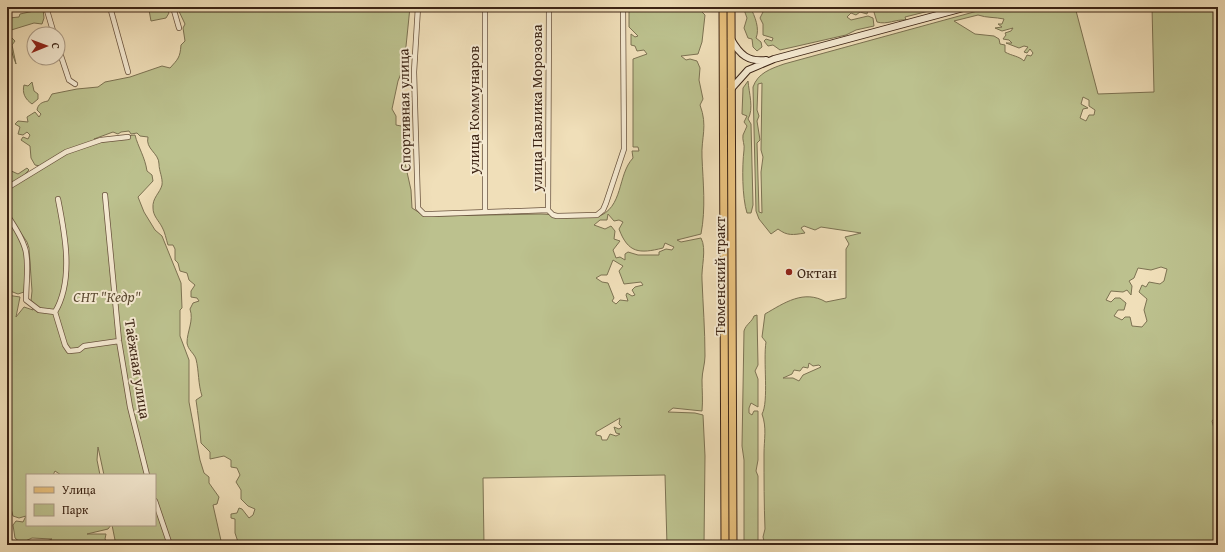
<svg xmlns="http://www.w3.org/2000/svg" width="1225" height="552" font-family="'Gentium Book Plus',serif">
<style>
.green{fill:#bcc18e;stroke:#7c7252;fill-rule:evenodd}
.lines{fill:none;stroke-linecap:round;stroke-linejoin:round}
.street-casing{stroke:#69533e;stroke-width:6}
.secondary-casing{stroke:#3c2415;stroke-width:8}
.primary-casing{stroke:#3c2415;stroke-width:9}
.street{stroke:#f5ead2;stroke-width:4.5}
.secondary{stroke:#f5ead2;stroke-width:6}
.primary{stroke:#e8c07c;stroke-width:7}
.poi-dot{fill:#8f2418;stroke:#f5ead2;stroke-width:1.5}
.labels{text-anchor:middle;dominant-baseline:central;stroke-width:4;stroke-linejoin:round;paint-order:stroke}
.street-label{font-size:15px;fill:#3c2415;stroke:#f5ead2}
.poi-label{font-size:15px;fill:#3c2415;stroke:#f5ead2;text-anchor:start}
.park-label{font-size:15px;font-style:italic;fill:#5c4b33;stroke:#f5ead2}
</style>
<rect width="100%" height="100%" fill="#f0dfb9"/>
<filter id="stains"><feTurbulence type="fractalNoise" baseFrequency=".005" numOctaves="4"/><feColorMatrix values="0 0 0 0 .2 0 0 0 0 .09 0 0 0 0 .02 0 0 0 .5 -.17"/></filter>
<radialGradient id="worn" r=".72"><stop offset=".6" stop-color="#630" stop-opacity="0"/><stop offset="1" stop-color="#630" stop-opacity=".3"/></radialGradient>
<!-- green -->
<path class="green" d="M153 7 166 8 169 13 166 18 151 21 149 10Z
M177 7H410L404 66 398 81 392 109 396 116V125L401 126 404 129 403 136 406 141 404 145 407 154 405 163 411 190 412 208 423 215 436 216 541 214 597 217C624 208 617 175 633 158L632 151H639L638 147H633V59L647 54 644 50 637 51 635 46 631 45V34L635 37 638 36 629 27V7H705L702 12 705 15 702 42 698 54 681 56 686 60 690 59 697 61 700 68 699 80 703 99 700 105C708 126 701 138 702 157 703 183 706 208 701 234L677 240 681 242 701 238C707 249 701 268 702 280 703 305 705 330 705 356 705 364 702 372 702 380 702 390 703 400 702 411L673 408 668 412 695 413 703 415 705 456 704 545H667L665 475 483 478 484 545H239L235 533V519L231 518V514L237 513 239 508 242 509 249 518 253 515 255 509 248 506 241 499V490L236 482 240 475 237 468 231 467V460L224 456 210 459V452L201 443C200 428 198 414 196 400L202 396C198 384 199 371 196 359 194 353 188 350 187 343 187 331 194 321 190 309L193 303 199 301 197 298 191 297V291L195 285 189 280 187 273 180 271 178 263 175 260V249L173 245H168C166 239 165 232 162 227 159 221 153 216 153 208 152 198 160 193 162 185 163 178 159 171 159 164 159 153 145 149 148 137L140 136 137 133 131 134 129 131 121 132 118 134 113 132 94 139 135 135C138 147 145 157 147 171L152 175 153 181 138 197 144 212 155 230 162 236 181 283 182 308 180 310V336L189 360V402L200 460 204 473 209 477V483L219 497 217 504 213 505 222 545H116L112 525H155V475H104L98 447 97 460 100 475H61L55 471 53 475H27V525H111L108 529 87 534H106L105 539 109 545H28C35 541 44 543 52 539L32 538 21 543 15 538 13 525 16 521 23 522 26 516 19 518 13 516 7 494V338L11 325 7 324V295L20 297 16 317 24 307 33 310 34 303 31 301 32 291 29 248 27 242 7 212V169L18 174 27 168 29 170 23 176 40 166 35 165 31 158 30 146 21 140 23 137 28 139 30 135 27 132 23 135 18 134 20 127 15 124 18 121 28 122 27 117 35 112 39 117 41 114 37 110C38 104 42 102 48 101L52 94 77 89 98 87 105 82 130 77 162 66 170 68C178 59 180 58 181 45L185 41 183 28 185 24ZM608 214 614 221 619 220 623 222 619 229C628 253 639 254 663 248L665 243 674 247 672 250 666 249 659 252V255H638L628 252 625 254V260L620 257 616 258 613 250 620 241 614 239 615 231 611 226 605 229 594 225 600 220H607ZM613 260 623 266 619 271 624 284 641 282 643 285 635 287 632 290 635 295 632 296 627 293 626 295 628 301 620 300 616 304 612 301 614 298 608 283 602 282 596 278 601 275H607ZM620 418 619 424 622 427 619 429 614 427 616 433 620 434 616 436 610 434 607 440H602L601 436 596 435V432Z
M743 7H750C755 16 760 29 756 38L761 42 762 47 757 51 753 47 752 39 748 38 744 28 747 18Z
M758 7H865L868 10 867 14 860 12 856 15 851 13 847 17 851 20 868 16 873 18 874 26 856 30 846 35 780 50 773 45 768 46 764 41 766 39 772 41 773 38 763 35V24L760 18 763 12 761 8 759 11Z
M874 7H945L905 17 906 20C896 19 887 25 877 22L873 9Z
M992 7H1075L1098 94 1154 92 1152 7H1218V414L1212 421 1216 435 1218 426V545H1211V543L1209 545H765L763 537 765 529C764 504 764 479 764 454 764 439 767 428 762 414 769 402 763 360 766 342L762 337 765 314C784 303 804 289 826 302L846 298V249L849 244 845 237 861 233 821 227 815 230 804 226 801 228 805 233C793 235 787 236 778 229L771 234 759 219 756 211 753 87C758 73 770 69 784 64ZM978 15C987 18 995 17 1004 19L1002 24H998L1002 27 995 28 1002 31 1013 28 1011 31 1005 33 1006 35 1003 39 1009 40 1012 43H1006L1019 48 1024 46 1028 47 1024 52 1027 53 1030 49 1033 53 1031 56 1027 55 1024 61C1019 56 1012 56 1005 52V45L1000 44 999 39 994 36 975 34 954 21ZM762 83 761 150 763 157 761 172 762 213 759 212 757 143 760 140 757 121 759 116 757 110 758 84ZM1083 97 1089 100V106L1095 110 1094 115H1089L1086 121 1080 118 1083 109 1088 108 1081 104ZM1161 267 1167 269 1164 281 1160 284 1149 282 1146 287 1142 285 1139 292 1147 299 1144 310 1147 321 1142 327 1132 326 1130 317H1125L1122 320 1114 316 1118 310H1124L1126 303 1120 298H1115L1111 302 1106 300 1111 291 1123 292 1127 290 1131 295 1132 286 1129 281 1134 278 1138 268 1151 270ZM809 363 813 366 819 365 821 367 803 375 799 381 793 378H783L792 374 794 370 800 371 803 367 808 368Z
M43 9 44 18 42 24 34 23 8 31 9 35 15 41 12 45 16 64 7 39V15L9 18 19 17 20 14Z
M748 81C749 93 754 109 748 119L751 124 753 205 751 213H747C742 197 742 166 744 150 745 145 742 140 743 135 744 132 746 129 747 126L744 122 747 116 742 114 743 88Z
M32 82 34 91 38 94V99L32 104C25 99 22 93 24 85L28 86Z
M7 219C16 232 26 245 26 261 27 271 24 282 24 292L18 294 10 291H7Z
M757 315 758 365 755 371 758 379V407L751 403 749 408V413L752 415 754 411H758V460L756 471 758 476V545H744V460L742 446 744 331C746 324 752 322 754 316Z"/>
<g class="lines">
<defs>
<path id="street" d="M46 7 54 34
M110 7 128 72
M173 7 179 28
M418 7 414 72 418 208 424 214H432L548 210 553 215 557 216 597 215 603 210 606 203 624 149 623 7
M485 7V212
M58 47 69 80 75 84
M7 188 66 152 101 140 128 137
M105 195 119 341 130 407 147 475
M548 210 549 7
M7 215C33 253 27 257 26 300L39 310 55 312
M55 312C74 280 65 234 58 199
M55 312 65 345 69 351 79 350 84 346 119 341
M155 501 170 545"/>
<path id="secondary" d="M731 39C740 55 748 62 766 60
M731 89 748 70 774 59 967 7"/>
<path id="primary" d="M723 7 725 545
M731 7 733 545"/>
</defs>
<!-- street casing -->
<use href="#street" class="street-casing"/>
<!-- secondary casing -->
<use href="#secondary" class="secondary-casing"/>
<!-- primary casing -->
<use href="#primary" class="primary-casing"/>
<!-- street -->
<use href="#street" class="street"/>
<!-- secondary -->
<use href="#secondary" class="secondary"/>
<!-- primary -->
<use href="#primary" class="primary"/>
</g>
<!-- markers -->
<circle class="poi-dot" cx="789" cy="272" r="4"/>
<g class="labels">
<!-- street labels -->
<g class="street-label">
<text transform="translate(536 108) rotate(-90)">улица Павлика Морозова</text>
<text transform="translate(404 110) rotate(-91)">Спортивная улица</text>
<text transform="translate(473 110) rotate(-90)">улица Коммунаров</text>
<text transform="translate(719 276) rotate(-90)">Тюменский тракт</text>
<text transform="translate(138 369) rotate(81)">Таёжная улица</text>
</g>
<!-- poi labels -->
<g class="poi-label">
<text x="797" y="272">Октан</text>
</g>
<!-- park labels -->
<g class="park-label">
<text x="107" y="296">СНТ "Кедр"</text>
</g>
</g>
<!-- margin -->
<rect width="1225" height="552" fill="none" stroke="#f0dfb9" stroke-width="24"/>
<rect x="8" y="8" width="1209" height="536" fill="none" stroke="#3c2415" stroke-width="2"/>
<rect x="12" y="12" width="1201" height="528" fill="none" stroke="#3c2415"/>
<!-- legend -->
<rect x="26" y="474" width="130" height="52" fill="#f5ead2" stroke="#ab9b86"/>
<rect x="34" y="487" width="20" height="6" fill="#e8c07c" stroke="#ab9b86"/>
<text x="62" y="494" font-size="12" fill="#3c2415">Улица</text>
<rect x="34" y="504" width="20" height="12" fill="#bcc18e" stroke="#ab9b86"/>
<text x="62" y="514" font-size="12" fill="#3c2415">Парк</text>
<!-- north arrow -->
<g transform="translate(46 46) rotate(89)"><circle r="19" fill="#f5ead2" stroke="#ab9b86"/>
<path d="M0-3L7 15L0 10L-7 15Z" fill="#8f2418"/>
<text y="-6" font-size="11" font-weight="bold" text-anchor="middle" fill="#3c2415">С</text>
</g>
<rect width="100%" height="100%" filter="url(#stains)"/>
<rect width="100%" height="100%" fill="url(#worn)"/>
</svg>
